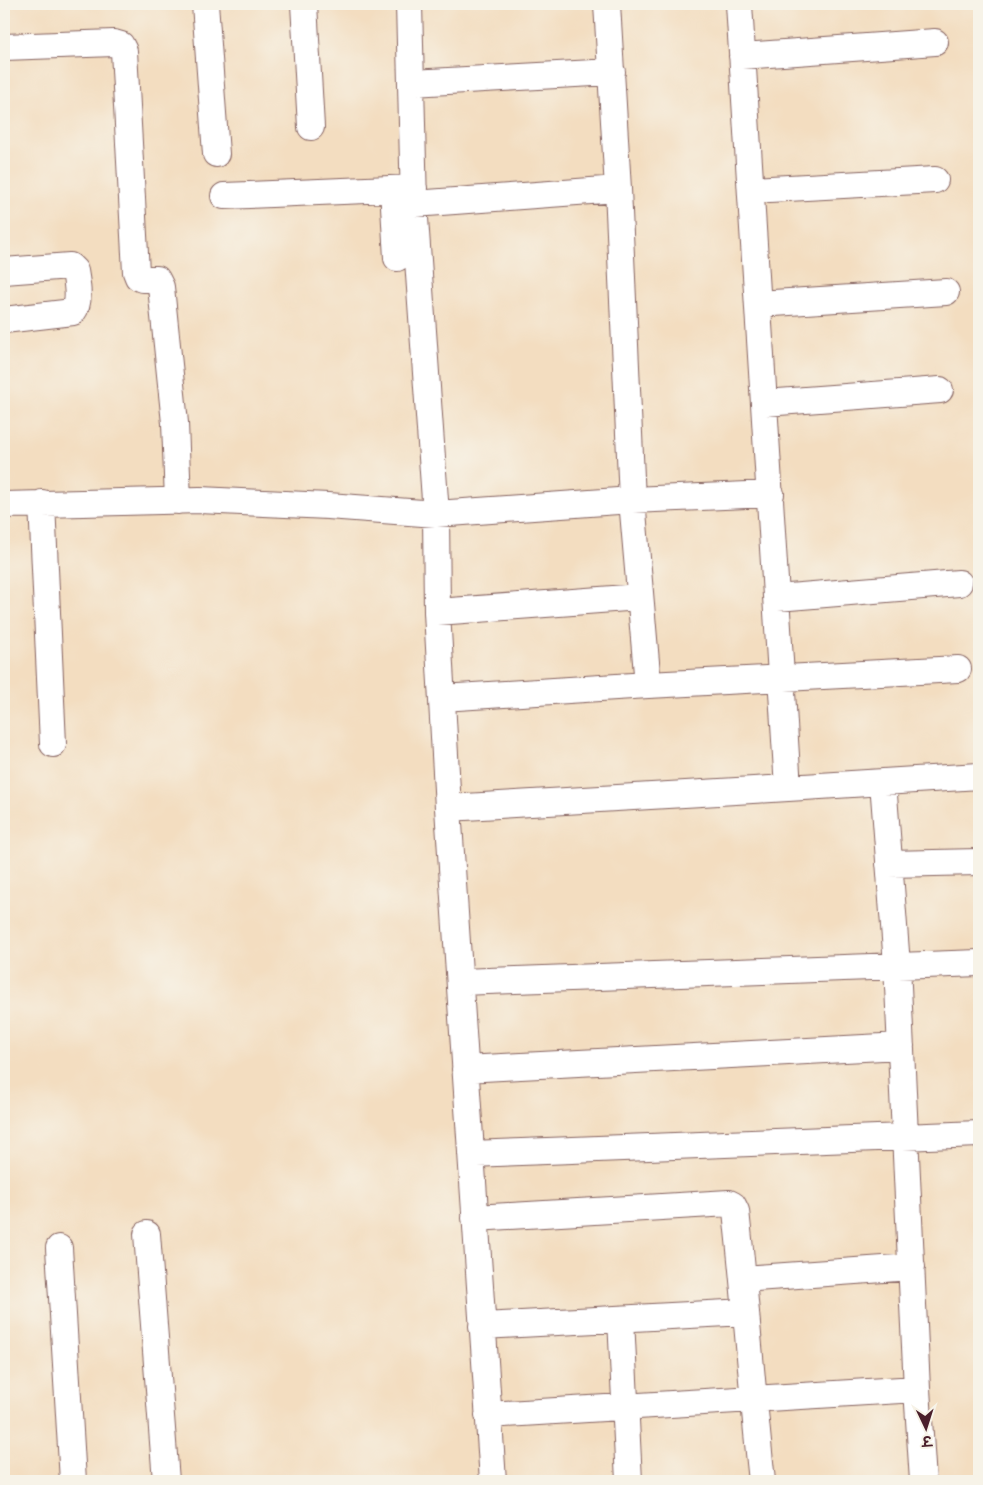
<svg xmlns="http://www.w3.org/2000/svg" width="983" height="1485" font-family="'Playpen Sans','Playpen Sans Deva',sans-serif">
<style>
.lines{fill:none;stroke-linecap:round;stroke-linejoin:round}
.minor-casing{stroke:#85625f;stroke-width:28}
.minor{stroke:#fff;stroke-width:26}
</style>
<rect width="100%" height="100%" fill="#f7f3e8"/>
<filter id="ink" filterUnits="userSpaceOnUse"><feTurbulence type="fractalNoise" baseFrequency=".02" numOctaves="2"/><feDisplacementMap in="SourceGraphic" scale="10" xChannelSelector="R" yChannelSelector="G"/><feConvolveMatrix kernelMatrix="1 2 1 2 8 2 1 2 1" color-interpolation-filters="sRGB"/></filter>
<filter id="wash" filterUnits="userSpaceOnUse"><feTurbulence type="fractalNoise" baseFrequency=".0096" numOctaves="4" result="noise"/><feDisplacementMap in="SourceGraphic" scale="20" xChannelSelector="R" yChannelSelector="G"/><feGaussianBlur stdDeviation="1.12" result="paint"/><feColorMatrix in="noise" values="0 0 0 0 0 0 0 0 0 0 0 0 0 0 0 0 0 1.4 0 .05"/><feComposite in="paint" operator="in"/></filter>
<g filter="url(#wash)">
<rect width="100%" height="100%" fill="#f3ddc0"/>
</g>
<g filter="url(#ink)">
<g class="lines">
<defs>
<path id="minor" d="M205 4 216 154
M304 4 311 127
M409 4 414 204 436 514 437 612 448 808 493 1481
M607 4 618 189 632 500 648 685
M739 4 788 788 979 776
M4 47 114 43 121 45 124 51 136 272 138 277 142 279H157L161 287 175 423 178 501
M742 56 935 42
M412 83 612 72
M393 189 397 258
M752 190 935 180
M224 196 414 188
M414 204 618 189
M4 271 70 266 75 271C77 283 81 302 73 312L4 320
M758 304 946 292
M765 403 940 390
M42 503 53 744
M4 505 200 500 328 506 436 514 632 500 771 494
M777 598 959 583
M437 612 640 597
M442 698 648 685 958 669
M883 782 897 965 917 1389 923 1481
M448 808 788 788
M889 864 979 862
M460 982 979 963
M465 1069 901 1046
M471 1154 979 1134
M475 1218 729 1203 733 1205 736 1211C746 1301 752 1391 762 1481
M147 1234 166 1481
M59 1248 73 1481
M743 1279 912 1267
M621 1319 629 1481
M482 1326 746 1312
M488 1415 917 1389"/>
</defs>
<!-- minor casing -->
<use href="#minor" class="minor-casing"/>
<!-- minor -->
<use href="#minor" class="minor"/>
</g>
</g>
<!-- margin -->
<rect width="983" height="1485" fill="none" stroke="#f7f3e8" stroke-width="20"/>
<!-- north arrow -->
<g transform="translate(926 1428) rotate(176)" stroke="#f7f3e8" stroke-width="4" paint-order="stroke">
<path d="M0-4L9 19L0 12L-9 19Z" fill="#4a1f2b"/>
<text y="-8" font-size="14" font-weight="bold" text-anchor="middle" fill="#4a1f2b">उ</text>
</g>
</svg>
